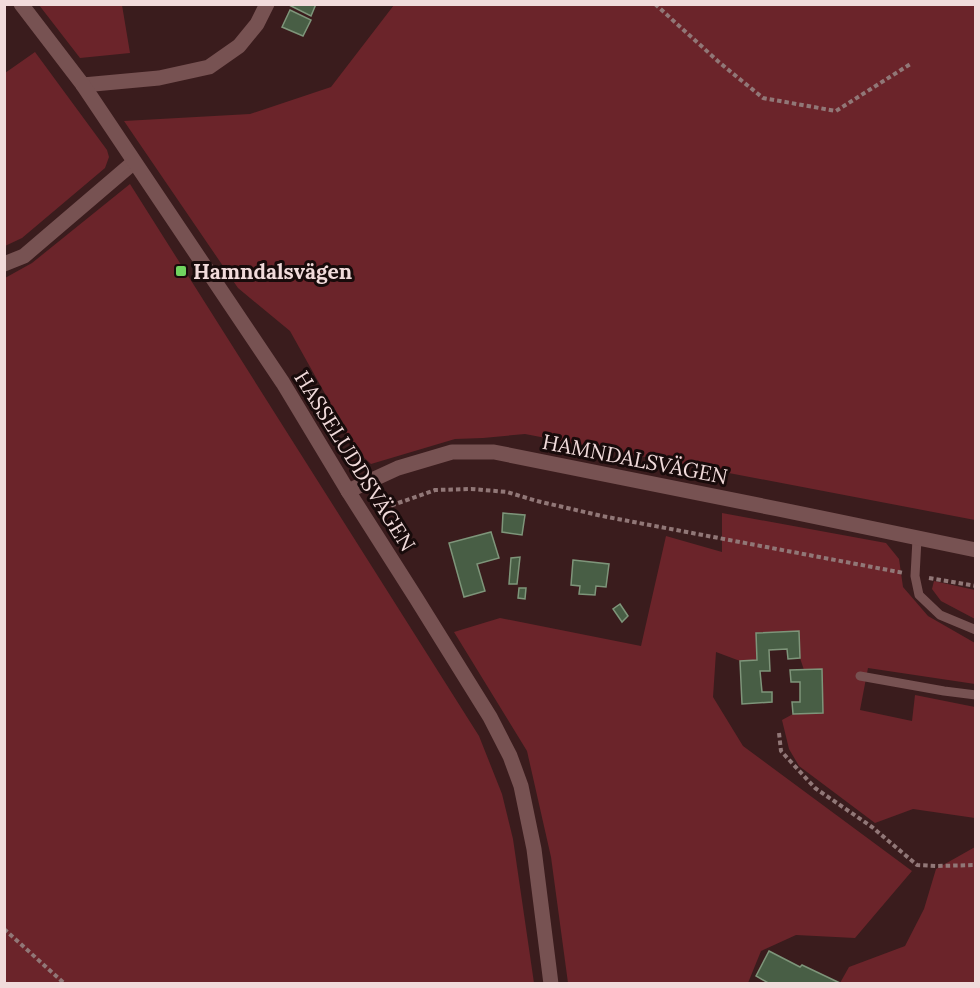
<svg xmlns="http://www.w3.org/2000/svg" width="980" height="988" font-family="Lora,serif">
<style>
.green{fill:#6b242a}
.building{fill:#485e45;stroke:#7e957a;stroke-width:1.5}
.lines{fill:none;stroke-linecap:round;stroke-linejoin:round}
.path{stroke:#917777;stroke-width:4;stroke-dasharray:4.5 3;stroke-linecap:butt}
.service{stroke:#775252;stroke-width:9}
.minor{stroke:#775252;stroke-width:15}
.tertiary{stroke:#775252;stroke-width:15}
.poi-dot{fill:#70d35f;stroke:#180b0b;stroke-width:2}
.labels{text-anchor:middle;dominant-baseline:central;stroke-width:6;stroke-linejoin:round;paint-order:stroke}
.poi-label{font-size:21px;font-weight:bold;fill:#f1dbdb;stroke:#180b0b;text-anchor:start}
.street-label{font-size:21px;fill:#f1dbdb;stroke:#180b0b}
</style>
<rect width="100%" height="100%" fill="#3a1c1d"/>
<!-- green -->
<path class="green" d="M39 5H122L130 53 80 58Z
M394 5H975V520L525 434 483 438 455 439 371 464 357 451 290 331 238 288 124 121 250 114 331 87Z
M35 52 107 150 109 157 105 168 22 238 5 246V73Z
M130 184 479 736 502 794 513 839 534 983H5V278L32 263Z
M722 513 886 543 899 559 903 587 928 616 975 643V684L868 668 860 710 912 721 915 695 975 707V818L913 809 875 823 799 766 789 749 782 720 793 714 823 713 822 669 804 670 800 658 799 631 756 633 757 660 740 661 716 652 713 697 743 746 912 871 855 938 796 935 761 951 748 983H568L551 857 527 751 454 632 500 618 641 646 666 536 722 552Z
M934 581 975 590V619L941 601 932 589Z
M975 847V983H840L849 967 905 946 924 909 936 869Z"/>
<!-- building -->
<path class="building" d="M289 4H316L311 16 289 5Z
M290 10 311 20 303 36 282 27Z
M503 513 525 515 522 535 502 532Z
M491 532 499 558 477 564 485 591 464 597 449 543Z
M520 557 517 584H509L511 558Z
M573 560 609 564 606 587 596 586 595 595 579 594 580 586 571 585Z
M519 588H526L525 599 518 598Z
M620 604 628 616 622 622 613 609Z
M799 631 800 658 788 659 787 649 769 650 770 671H760L762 692H772V702L742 704 740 661 757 660 756 633Z
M822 669 823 713 793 714 792 702H800V682H791L790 670Z
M769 951 800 967 802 965 842 984H770L756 976Z"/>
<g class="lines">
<!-- path -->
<path class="path" d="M655 4 720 63 763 98 836 111 912 63
M384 508 435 490 471 489 507 492 537 501 602 516 904 573
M929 578 976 586
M779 733 781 751 815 788 872 827 917 865 937 866 976 865
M4 929 65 984"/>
<!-- service -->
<path class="service" d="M917 539 915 576 919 595 940 615 976 630
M860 676 944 691 976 695"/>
<!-- minor -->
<path class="minor" d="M83 85 159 78 209 67 239 46 257 24 267 4
M4 264 24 256 134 162
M348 491 398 468 452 452H494L778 509 976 550"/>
<!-- tertiary -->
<path class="tertiary" d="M21 4 83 85 283 383 348 491 416 598 490 717 510 756 521 786 534 849 551 984"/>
</g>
<!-- markers -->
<rect class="poi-dot" x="175" y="265" width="12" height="12" rx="3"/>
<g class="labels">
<!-- poi labels -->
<g class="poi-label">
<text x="193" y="271">Hamndalsvägen</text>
</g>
<!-- street labels -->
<g class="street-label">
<text transform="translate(635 459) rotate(11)">HAMNDALSVÄGEN</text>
<text transform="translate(355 461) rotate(58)">HASSELUDDSVÄGEN</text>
</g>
</g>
<!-- border -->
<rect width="980" height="988" fill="none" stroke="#f1dbdb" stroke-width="12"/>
</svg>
